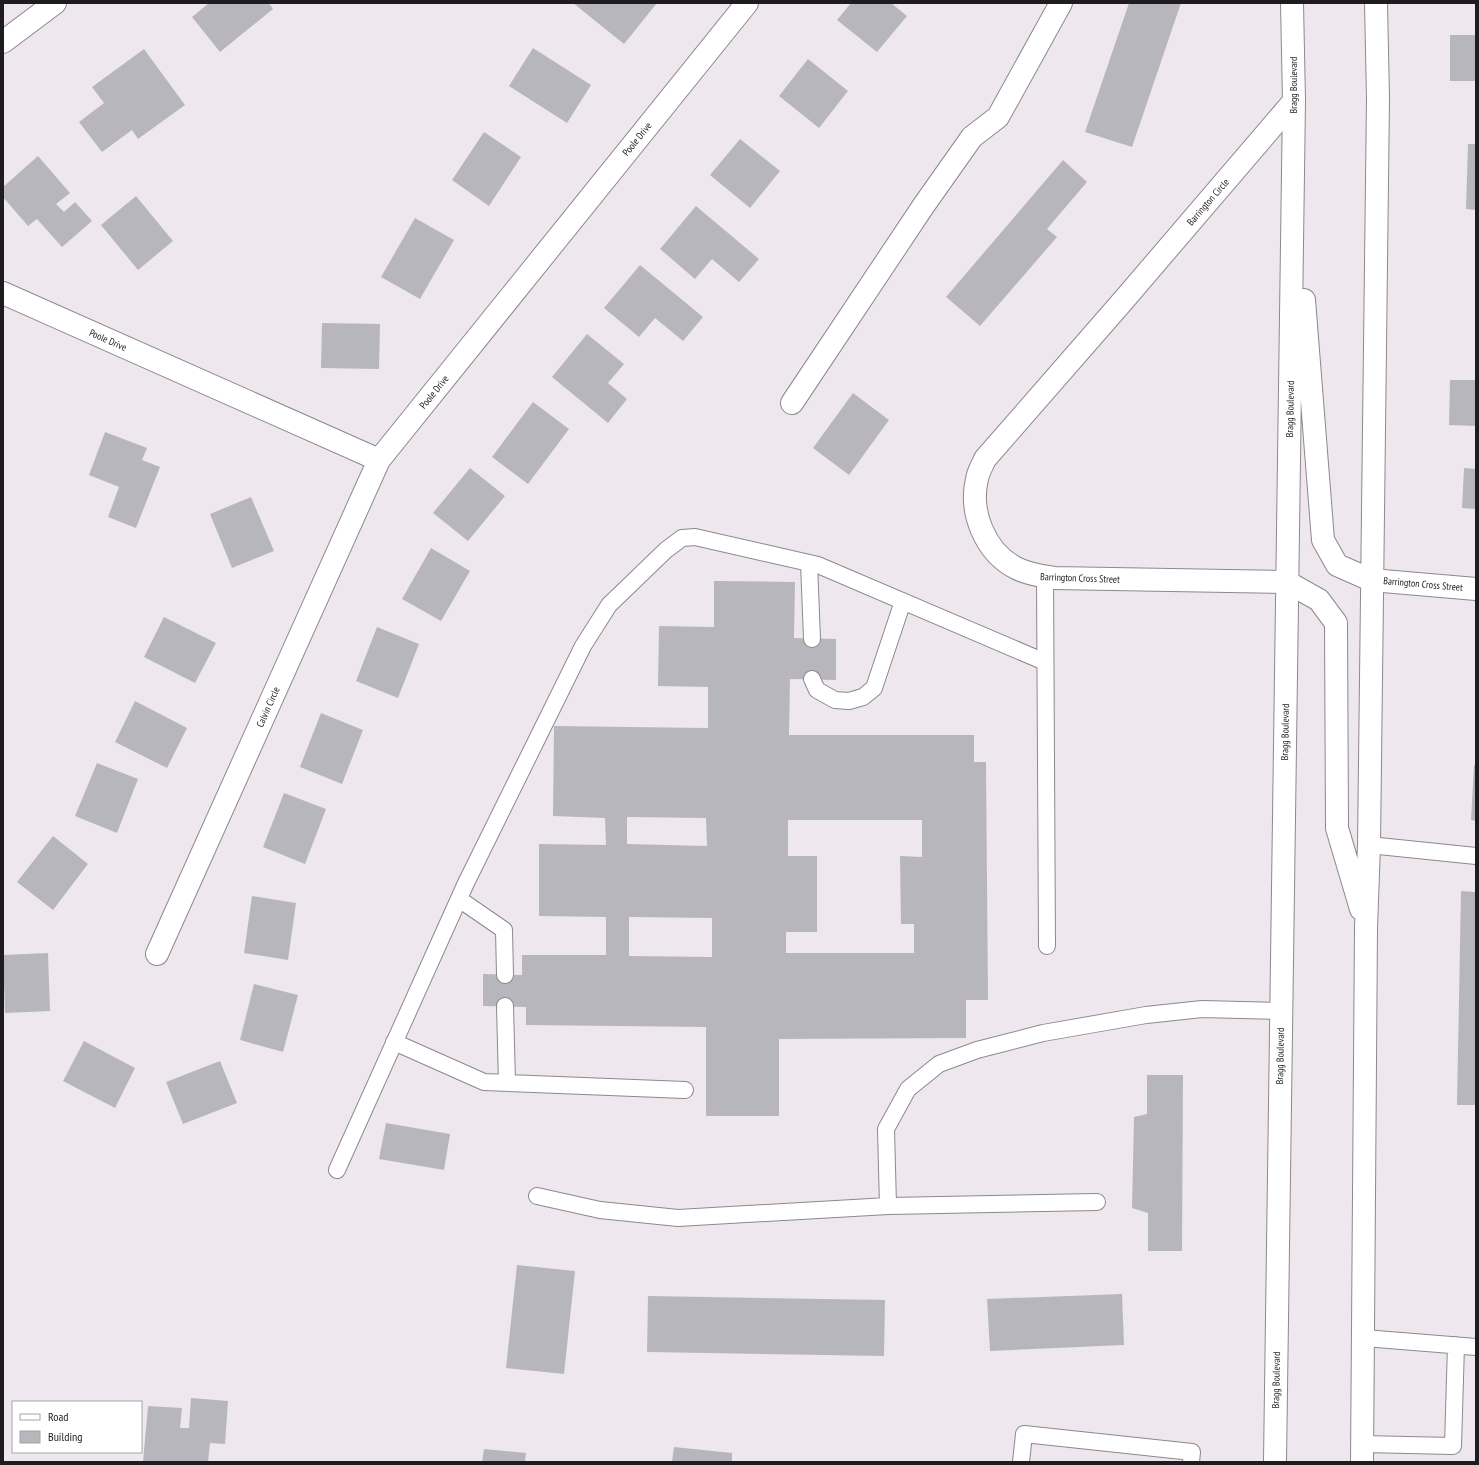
<svg xmlns="http://www.w3.org/2000/svg" width="1479" height="1465" font-family="'PT Sans Narrow',sans-serif">
<style>
.building{fill:#b8b6bd;fill-rule:evenodd}
.lines{fill:none;stroke-linecap:round;stroke-linejoin:round}
.lane-casing{stroke:#8d888d;stroke-width:18}
.street-casing{stroke:#8d888d;stroke-width:24}
.secondary-casing{stroke:#8d888d;stroke-width:24}
.primary-casing{stroke:#8d888d;stroke-width:24}
.lane{stroke:#fff;stroke-width:16}
.street{stroke:#fff;stroke-width:22}
.secondary{stroke:#fff;stroke-width:22}
.primary{stroke:#fff;stroke-width:22}
.labels{text-anchor:middle;dominant-baseline:central;stroke-width:3;stroke-linejoin:round;paint-order:stroke}
.street-label{font-size:10px;fill:#1e1c1e;stroke:#fff}
</style>
<rect width="100%" height="100%" fill="#eee8ee"/>
<!-- building -->
<path class="building" d="M209 3H269L273 9 220 52 192 17Z
M573 3H657L624 44Z
M851 3H891L907 16 877 52 837 20Z
M1129 3H1181L1132 147 1085 132Z
M1450 35H1476V81H1450Z
M533 48 591 85 567 123 509 86Z
M144 49 185 105 138 139 132 130 102 152 79 122 104 103 92 87Z
M808 59 848 91 819 128 779 96Z
M484 132 521 157 489 206 452 180Z
M740 139 780 171 750 208 710 175Z
M1468 144H1476V210L1466 209Z
M38 156 70 193 56 204 64 212 75 202 92 221 62 247 37 219 28 226 3 197V187Z
M1063 160 1087 182 1047 229 1057 237 980 326 946 297Z
M136 196 173 241 138 270 101 225Z
M696 206 759 259 739 282 712 259 695 279 660 249Z
M415 218 454 240 420 299 381 277Z
M640 265 703 317 683 341 655 318 639 337 604 308Z
M322 323 380 324 379 369 321 368Z
M587 334 624 364 608 383 627 399 608 423 552 377Z
M1450 380H1476V426L1449 425Z
M853 393 889 420 849 475 813 448Z
M533 402 569 429 528 484 492 457Z
M105 432 147 448 142 460 160 467 136 528 108 517 119 487 89 475Z
M470 468 505 496 468 541 433 513Z
M1464 468 1476 469V509L1462 508Z
M251 497 274 551 232 568 210 514Z
M431 548 470 571 441 621 402 599Z
M714 581 795 582 794 638 836 639V680L790 679 789 735H974V762H986L988 1000H966V1038L779 1039V1116H706V1027L526 1025V1007L483 1006V974L522 975V955H606V917L539 916V844L606 845 605 818 553 816 554 726 708 728V687L658 686 659 626 714 627ZM627 817 706 818 707 846 627 844ZM788 820H922V857L900 856 901 924H914V953H786V932H817V856H788ZM629 917 712 918V957L629 956Z
M164 617 216 643 195 683 144 657Z
M377 627 419 644 398 698 356 681Z
M135 701 187 728 167 768 115 742Z
M321 713 363 730 342 784 300 767Z
M97 763 138 779 117 833 75 816Z
M1474 765H1476V821L1471 820Z
M284 793 326 809 305 864 263 847Z
M53 836 88 864 53 910 17 882Z
M1461 891 1476 892V1105H1457Z
M252 896 296 903 288 960 244 953Z
M48 953 50 1011 5 1013 3 955Z
M254 984 298 995 283 1052 240 1040Z
M84 1041 135 1068 115 1108 63 1081Z
M220 1061 237 1103 183 1124 166 1082Z
M1147 1075H1183L1182 1251H1148V1213L1132 1208 1134 1117 1147 1114Z
M386 1123 450 1134 444 1170 379 1159Z
M517 1265 575 1271 564 1374 506 1368Z
M1122 1294 1124 1345 990 1351 987 1299Z
M648 1296 885 1300 884 1356 647 1352Z
M191 1398 228 1401 225 1444 210 1443 208 1462H143L148 1406 182 1408 180 1428H189Z
M674 1447 732 1453V1462H672Z
M484 1449 526 1453 525 1462H482Z"/>
<g class="lines">
<defs>
<path id="lane" d="M809 563 812 639
M1045 577 1047 946
M812 679 817 690 835 700 849 701 863 697 874 688 903 601
M1369 845 1476 856
M459 899 504 930 505 975
M505 1006 507 1083
M394 1042 484 1082 685 1090
M337 1170 466 883 583 646 609 605 666 550 682 538 695 537 818 565 1045 662
M537 1196 600 1210 678 1218 888 1206
M1097 1202 888 1206 886 1129 908 1089 939 1064 977 1050 1043 1033 1146 1015 1202 1009 1281 1011
M1364 1338 1476 1347
M1362 1444 1453 1446 1456 1345
M1021 1462 1024 1434 1192 1452 1191 1462"/>
<path id="street" d="M3 42 55 3
M3 293 379 460
M792 403 924 205 972 137 998 117 1061 3
M1287 582 1054 578C1040 576 1028 574 1016 568 985 552 969 512 977 479 978 472 982 466 985 459L1122 302 1294 101
M157 954 379 460 747 3"/>
<path id="secondary" d="M1371 580 1476 589"/>
<path id="primary" d="M1304 300 1323 540 1337 565 1371 580
M1287 582 1319 600 1336 623 1337 828 1361 909
M1275 1462 1294 101 1292 3
M1362 1462 1366 928 1369 845 1378 98 1376 3"/>
</defs>
<!-- lane casing -->
<use href="#lane" class="lane-casing"/>
<!-- street casing -->
<use href="#street" class="street-casing"/>
<!-- secondary casing -->
<use href="#secondary" class="secondary-casing"/>
<!-- primary casing -->
<use href="#primary" class="primary-casing"/>
<!-- lane -->
<use href="#lane" class="lane"/>
<!-- street -->
<use href="#street" class="street"/>
<!-- secondary -->
<use href="#secondary" class="secondary"/>
<!-- primary -->
<use href="#primary" class="primary"/>
</g>
<g class="labels">
<!-- street labels -->
<g class="street-label">
<text transform="translate(1293 85) rotate(-90)">Bragg Boulevard</text>
<text transform="translate(637 139) rotate(-51)">Poole Drive</text>
<text transform="translate(1208 202) rotate(-49)">Barrington Circle</text>
<text transform="translate(108 340) rotate(24)">Poole Drive</text>
<text transform="translate(434 392) rotate(-51)">Poole Drive</text>
<text transform="translate(1290 409) rotate(-89)">Bragg Boulevard</text>
<text transform="translate(1080 578) rotate(2)">Barrington Cross Street</text>
<text transform="translate(1423 584) rotate(5)">Barrington Cross Street</text>
<text transform="translate(268 707) rotate(-66)">Calvin Circle</text>
<text transform="translate(1285 732) rotate(-89)">Bragg Boulevard</text>
<text transform="translate(1280 1056) rotate(-89)">Bragg Boulevard</text>
<text transform="translate(1276 1380) rotate(-89)">Bragg Boulevard</text>
</g>
</g>
<!-- border -->
<rect width="1479" height="1465" fill="none" stroke="#1e1c1e" stroke-width="8"/>
<!-- legend -->
<rect x="12" y="1401" width="130" height="52" fill="#ffffff" stroke="#a5a4a5"/>
<rect x="20" y="1414" width="20" height="6" fill="#ffffff" stroke="#a5a4a5"/>
<text x="48" y="1421" font-size="12" fill="#1e1c1e">Road</text>
<rect x="20" y="1431" width="20" height="12" fill="#b8b6bd" stroke="#a5a4a5"/>
<text x="48" y="1441" font-size="12" fill="#1e1c1e">Building</text>
</svg>
